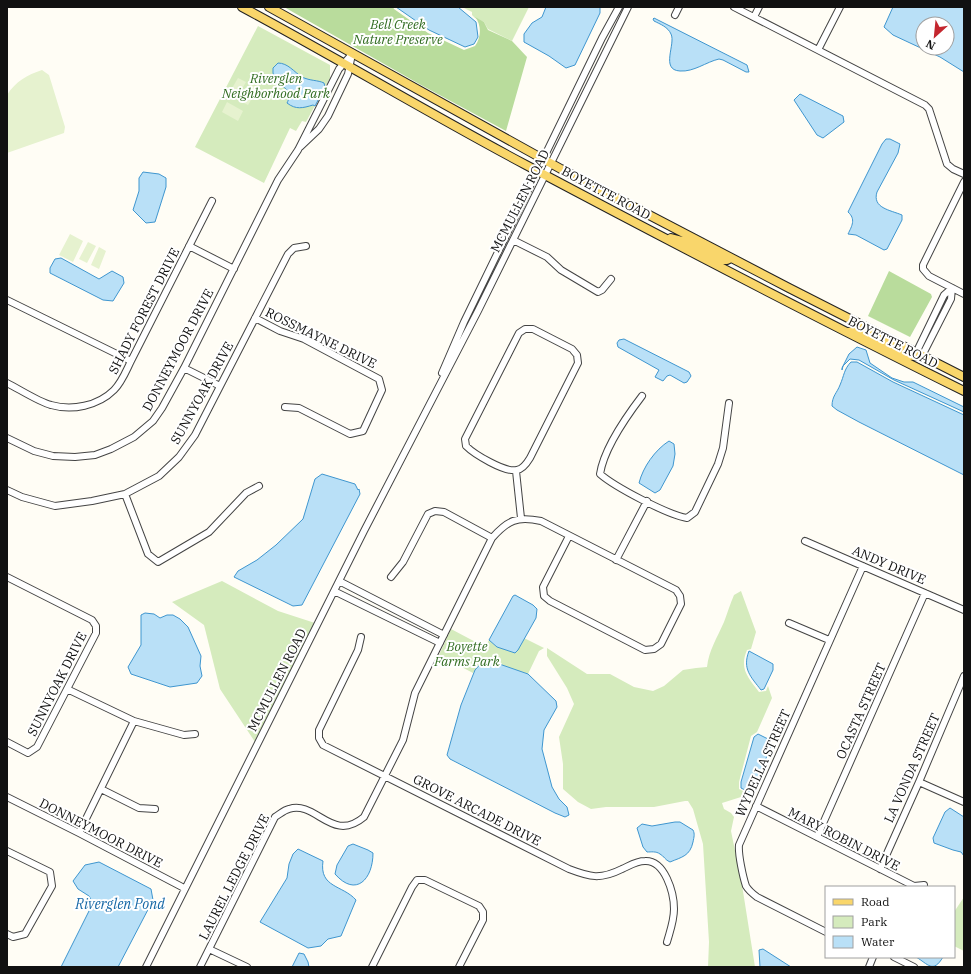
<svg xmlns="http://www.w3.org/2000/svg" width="971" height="974" font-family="'IBM Plex Serif',serif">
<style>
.green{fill:#d5ebbd}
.forest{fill:#b9dc9c}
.pitch{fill:#e6f2cf}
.water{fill:#b9e0f7;stroke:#3f96cf;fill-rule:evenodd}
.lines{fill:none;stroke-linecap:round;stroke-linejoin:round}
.minor-casing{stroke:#444;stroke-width:8}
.major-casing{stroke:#222;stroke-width:10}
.minor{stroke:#fff;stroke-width:6}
.major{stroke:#f9d66b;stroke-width:8}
.labels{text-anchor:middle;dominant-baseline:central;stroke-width:4;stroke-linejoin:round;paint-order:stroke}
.park-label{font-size:13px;font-style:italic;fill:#2f6b1f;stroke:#fff}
.street-label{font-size:13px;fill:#111;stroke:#fff}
.water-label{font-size:14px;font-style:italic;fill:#1768a6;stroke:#fff}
</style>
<rect width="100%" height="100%" fill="#fffdf5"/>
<!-- green -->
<path class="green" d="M462 7H529L512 41 488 29 484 22 475 18 472 15V12Z
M258 26 330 65V78L306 122 302 121 296 131 290 128 264 183 195 147Z
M222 581 278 611 315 623 255 742 220 689 204 625 172 602Z
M741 591 756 632 751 649 747 650C739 669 748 677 759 692L766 691 768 686 772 698 757 732 751 736 739 782V789L743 791 741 797 722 803 724 809 731 813 734 817 731 831 742 885 755 967H708L709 942 703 844 693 809 688 801H685L654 807H606L591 809 578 802 563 789V764L559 737 574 704 567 688 547 656V648L587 674H610L634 687 653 691 664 686 683 670 696 668 707 667C709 650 717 638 724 622 727 614 730 604 734 595Z
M451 629 485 647 489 640 497 647 518 649 524 638 544 648 539 651 528 674 513 669 475 670 473 673 439 655Z
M964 897V951L954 946 955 936 954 934V912Z"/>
<!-- forest -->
<path class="forest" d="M284 7H303L307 8 310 7H393L394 9 428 33 464 50 475 46C481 38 482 25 475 17L484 22 488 30 512 41 527 57 506 131 421 85Z
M889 271 931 294 932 297 910 337 868 316Z"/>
<!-- pitch -->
<path class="pitch" d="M42 70 49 75 65 127 64 133 7 153V95C16 81 27 75 42 70Z
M238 78 246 82 236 99 228 95Z
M250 84 258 88 248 105 240 101Z
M227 102 243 111 238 121 222 112Z
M70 234 83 241 73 262 59 255Z
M88 242 96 246 87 263 79 259Z
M99 247 106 251 99 269 91 265Z"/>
<!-- water -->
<path class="water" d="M396 7H458L476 22 478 37 474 44 465 47 429 30Z
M546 7H600V13L575 65 566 68 549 56 524 42V34L532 23 542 17Z
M893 7H964V72L940 57 893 35 884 27ZM923 24H947V48H923Z
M654 18 747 65 749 72H746L723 60 719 59C706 62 694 72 680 71 660 70 676 44 671 34 668 27 660 24 654 21L653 19Z
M278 63C288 63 294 72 302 77 310 81 318 80 324 83L325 87 315 106 313 105C303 108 296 110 287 103 292 94 287 86 277 85L273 73V68Z
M800 94 843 116 844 122 823 138 817 135 794 100Z
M886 139H890L900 144 898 153 877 192C872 208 890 210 902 215V220L887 249 884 250 856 235 848 234C852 226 856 219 848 212L882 144Z
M143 172 159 174 166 178V187L155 222 146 223 133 210 139 191V178Z
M61 258 99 279 112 271 123 277 124 283 113 301 103 300 50 273V268L55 259Z
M624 339 689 372 691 376 687 382 684 383 670 375 667 376 663 381 655 377 659 370 618 347 617 343 619 340Z
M857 347 866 350 870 363 892 378 904 382H913L964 407V412L894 380 859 360 850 359 843 366 842 370V368L849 354Z
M851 362H857L893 382 964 415V475L859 422 837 410 832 406C832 396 837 393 840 385 844 376 844 369 851 362Z
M669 441 674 444 675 454 673 466 660 490 655 493 639 483C643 467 655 450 669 441Z
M322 474 355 484 358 490 359 489 360 494 302 605 293 606 234 577 238 571 257 560 276 545 303 519 315 479Z
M515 595 533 605 537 609 536 618 518 650 515 653 497 647 489 640 513 596Z
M145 613 154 614 160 618 167 615H173L180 619 188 627 201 656 200 666 202 676 197 683 170 687 131 674 128 667 141 645V615Z
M749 651 773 664V670L764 689 761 690C751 677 742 669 749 651Z
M485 659 528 674 556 701 557 707 544 730 542 749 552 787 559 799 567 807 569 815 565 817 555 813 450 759 447 755 461 705 475 670Z
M758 734 770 740 771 746 753 790 749 792 741 788V782L754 737Z
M950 808 964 817V856L961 852 953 850 934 843 933 838 945 812Z
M675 822H680L693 830C695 834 694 837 693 842 690 856 682 857 670 862 665 860 664 856 660 854 656 851 651 852 647 852L643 847 637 828 642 824 652 826Z
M353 844 368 850 373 853C373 879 356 898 335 874L337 865 348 846Z
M298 849 323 861C319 888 343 885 356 900L341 936 328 939 321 946 308 948 260 922 287 878 289 864 293 854Z
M99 862 151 889 153 900 118 967H61L93 903 89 896 78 889 73 881 85 865Z
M763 949 791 967H760L759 950Z
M299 953 304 954 308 962 309 967H292Z
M916 957H943C933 974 928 964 916 957Z"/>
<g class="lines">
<defs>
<path id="minor" d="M734 7 925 105 929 109 947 164 953 169 964 174
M675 15 679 7
M754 17 759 7
M818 50 840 7
M300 147 319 129 328 116 348 74 352 54
M964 182 923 265V269L929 276 964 294
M513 240 547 257 561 270 598 292 602 290 611 279
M189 246 234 269
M7 300 131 361
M255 318 280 331 304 339 379 379 382 390 363 431 350 434 299 408 285 407
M525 329H533L572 349 577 355 578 363 530 458C527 463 523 469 517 470 505 473 474 454 466 446L465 439 519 333Z
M916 353 944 295 952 288
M922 356 951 299 952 288
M184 368 220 386
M442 373 464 322 602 38 619 7
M7 383C19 389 39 402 51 405 72 411 98 406 114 390 122 382 126 371 131 361L212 201
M642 396C626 417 604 448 600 474 615 487 668 515 687 518L695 512 718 464 723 448 729 403
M7 438 34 451 53 456 75 457 95 455 111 449 134 437 153 421 162 408 184 368 278 180 298 150 339 69 353 53
M516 471 521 518
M7 490 22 497 55 506 92 501 125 494 159 476 179 457 195 435 288 254 294 248 306 246
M125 494 148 554 158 562 209 532 246 493 259 486
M805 541 964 610
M616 560 647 501
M7 577 92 620 96 626V633L37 747 28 753 7 742
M391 577 403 562 428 514 435 511 444 512 492 538
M339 581 444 635
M334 591 440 643
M789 623 829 640
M361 637 358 650 319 730V738L323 745 569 869C590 877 600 880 622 869 629 866 636 861 645 861 665 860 674 893 674 909 674 921 670 931 667 942
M67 689 134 721 184 735 195 734
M919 782 964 802
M101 789 139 808 155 809
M7 797 79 833 184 888
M756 806 914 886 924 885
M79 833 134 721
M817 837 925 593
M7 851 50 872 52 886 25 934 13 937 7 934
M880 869 919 782 964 676
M826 932 757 897C753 894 749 891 746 886 743 877 738 854 739 845L863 566
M209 949 247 967
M894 957 914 967
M146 967 364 531 478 311 628 7
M200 967 275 817C280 814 284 810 289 809 316 800 332 844 364 817L403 740 415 693 492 538C508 520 517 516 541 521L676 590 680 596 681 604 661 644 654 649 645 650 550 601 544 596 543 587 569 536
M372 967 412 887 417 880H425L479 906 483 912V920L459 967
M869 967 873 957"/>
<path id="major" d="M242 7C337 58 430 114 526 165 671 242 817 318 964 391
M269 7 561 169 789 288 964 377
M671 238 686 242 721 260H727L731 258
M848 332C868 328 893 356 915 356"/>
</defs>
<!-- minor casing -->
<use href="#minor" class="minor-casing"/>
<!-- major casing -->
<use href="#major" class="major-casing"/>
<!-- minor -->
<use href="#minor" class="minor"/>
<!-- major -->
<use href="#major" class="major"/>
</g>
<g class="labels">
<!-- park labels -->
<g class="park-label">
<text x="398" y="24">Bell Creek<tspan x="398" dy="15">Nature Preserve</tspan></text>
<text x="276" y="78">Riverglen<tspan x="276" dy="15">Neighborhood Park</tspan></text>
<text x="467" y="646">Boyette<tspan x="467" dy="15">Farms Park</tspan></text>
</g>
<!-- street labels -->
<g class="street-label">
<text transform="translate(606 193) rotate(28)">BOYETTE ROAD</text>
<text transform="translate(520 201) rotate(-63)">MCMULLEN ROAD</text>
<text transform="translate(144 311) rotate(-63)">SHADY FOREST DRIVE</text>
<text transform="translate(321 338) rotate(26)">ROSSMAYNE DRIVE</text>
<text transform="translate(893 342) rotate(27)">BOYETTE ROAD</text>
<text transform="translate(178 350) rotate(-62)">DONNEYMOOR DRIVE</text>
<text transform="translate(202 393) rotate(-61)">SUNNYOAK DRIVE</text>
<text transform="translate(889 565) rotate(23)">ANDY DRIVE</text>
<text transform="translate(277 680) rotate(-63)">MCMULLEN ROAD</text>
<text transform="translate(57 684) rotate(-63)">SUNNYOAK DRIVE</text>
<text transform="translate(861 711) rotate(-66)">OCASTA STREET</text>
<text transform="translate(763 763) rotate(-66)">WYDELLA STREET</text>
<text transform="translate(912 768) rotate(-66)">LA VONDA STREET</text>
<text transform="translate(477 810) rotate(27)">GROVE ARCADE DRIVE</text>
<text transform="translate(101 833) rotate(27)">DONNEYMOOR DRIVE</text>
<text transform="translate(844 839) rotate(27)">MARY ROBIN DRIVE</text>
<text transform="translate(234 877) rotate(-63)">LAUREL LEDGE DRIVE</text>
</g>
<!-- water labels -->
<g class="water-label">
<text x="120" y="904">Riverglen Pond</text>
</g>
</g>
<!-- border -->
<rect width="971" height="974" fill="none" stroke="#111111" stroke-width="16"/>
<!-- legend -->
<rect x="825" y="886" width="130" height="72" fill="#ffffff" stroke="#a0a0a0"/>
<rect x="833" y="899" width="20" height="6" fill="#f9d66b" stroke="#a0a0a0"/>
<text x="861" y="906" font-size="12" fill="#111111">Road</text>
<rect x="833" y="916" width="20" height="12" fill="#d5ebbd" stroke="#a0a0a0"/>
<text x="861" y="926" font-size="12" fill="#111111">Park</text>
<rect x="833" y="936" width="20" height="12" fill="#b9e0f7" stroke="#a0a0a0"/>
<text x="861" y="946" font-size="12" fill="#111111">Water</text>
<!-- north arrow -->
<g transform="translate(935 36) rotate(207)"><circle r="19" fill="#ffffff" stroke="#a0a0a0"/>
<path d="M0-3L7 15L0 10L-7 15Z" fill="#c4262e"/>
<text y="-6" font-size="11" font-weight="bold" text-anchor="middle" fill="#111111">N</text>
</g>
</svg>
